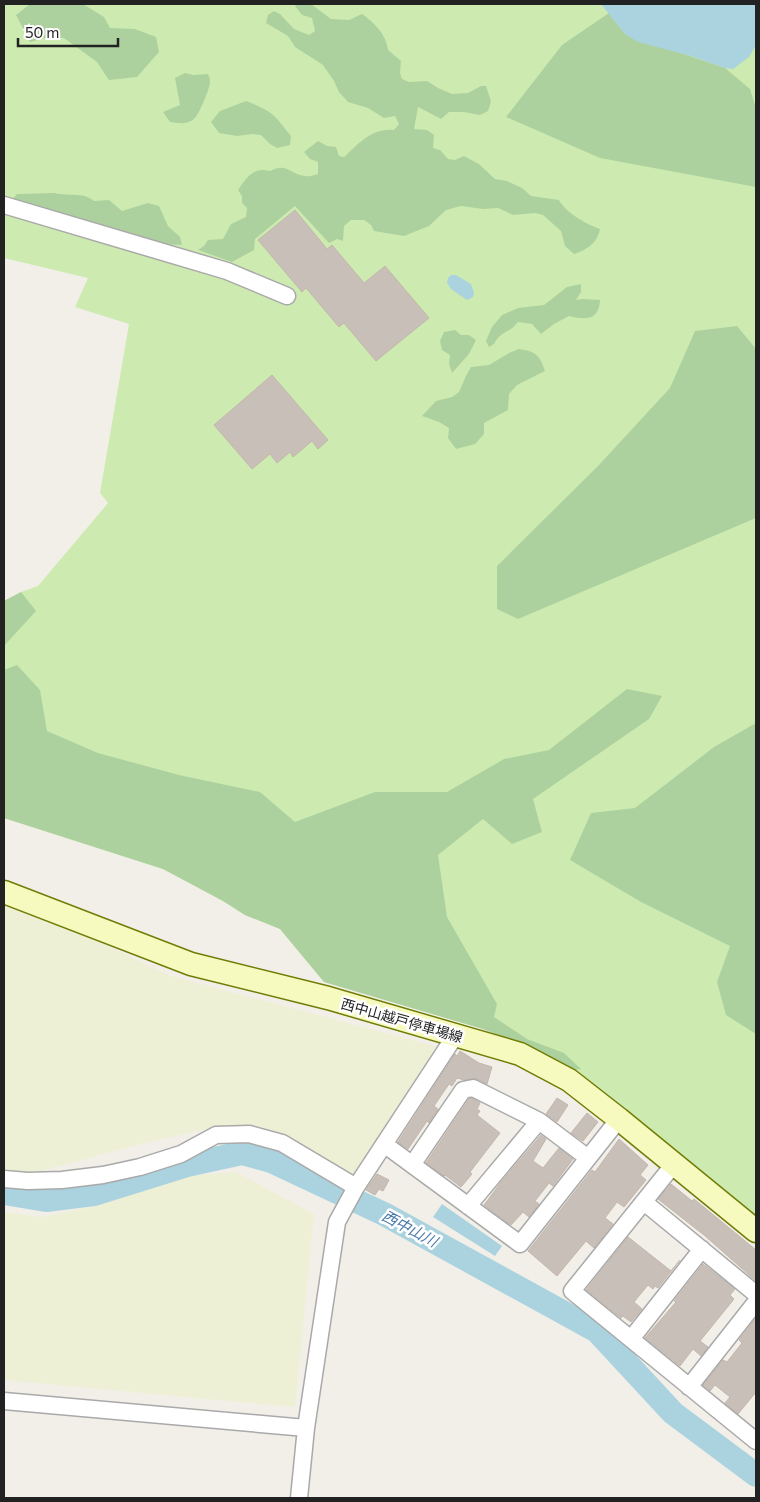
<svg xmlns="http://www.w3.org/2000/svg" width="760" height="1502" font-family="Commissioner,'Noto Sans JP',sans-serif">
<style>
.farmland{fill:#eef0d5}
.grass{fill:#cdebb0}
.forest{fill:#add19e}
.water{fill:#aad3df}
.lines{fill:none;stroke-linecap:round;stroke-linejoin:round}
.river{stroke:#aad3df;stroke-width:24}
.building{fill:#c7bfb8;stroke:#c4b6ab}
.street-casing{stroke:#a9a9a9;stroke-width:19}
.secondary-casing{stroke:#707d05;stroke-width:25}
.street{stroke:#fff;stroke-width:16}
.secondary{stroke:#f7fabf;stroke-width:22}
.labels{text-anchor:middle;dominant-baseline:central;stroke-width:5;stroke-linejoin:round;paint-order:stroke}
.street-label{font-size:14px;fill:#222;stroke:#fff}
.water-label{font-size:15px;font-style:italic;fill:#4a7aab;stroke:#fff}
</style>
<rect width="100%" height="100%" fill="#f2efe9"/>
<!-- farmland -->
<path class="farmland" d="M4 896 168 975 438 1047 353 1179 282 1134 255 1125 216 1127 140 1144 31 1174 4 1171Z
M236 1172 314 1214 295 1407 4 1380V1212L41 1217 97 1206 189 1176Z"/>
<!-- grass -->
<path class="grass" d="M4 4H756V1220L526 1046 483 1029 324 982 280 929 245 915 223 901 163 869 4 818V601L21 592 38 586 108 503 100 493 129 324 75 307 88 278 4 258Z"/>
<!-- forest -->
<path class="forest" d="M30 4H83L104 17 110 28 135 29 156 37 159 52 137 77 109 80 97 62 64 38 49 37 30 42 16 15Z
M297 4H311L331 19 349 20 362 14C375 23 386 34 388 50L401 61 400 73 402 79 409 82 427 81 438 88 452 94 468 93 481 86H486L491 101 488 111 480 115 464 112H449L441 119 418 107 414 129 427 130 434 135 433 148 440 150 448 159 455 160 464 156 479 164 495 179 507 181 522 188 531 196 559 200C566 213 586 224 600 229 597 244 586 250 574 254L565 246 561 231 543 215 535 213 513 215 498 208 483 209 461 206 446 210 429 226 404 236 374 231 371 225 364 220H351L344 226 343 241 337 239 329 243 295 206 255 239 254 250 232 262 198 250 204 246 208 240 223 239 231 224 246 217 247 208 242 203V196L238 190C247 177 253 167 270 171 288 162 290 175 305 176 309 177 314 175 318 174V162L310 159 304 152 318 141 327 146 336 147 339 156 344 157C359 143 373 127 394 130L399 124 395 116 384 118 368 108 348 102 339 92 334 81 323 65 295 47 288 36 266 23 268 15 274 11 280 14 294 29 309 35 315 31 312 18 302 15 295 6Z
M609 13 625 34 725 68 750 89 756 108V187L600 158 506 117 562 45Z
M185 73 193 75 208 74C209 76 210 79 210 82 210 88 199 115 194 119 187 125 178 123 170 122L163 112 180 105 175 78Z
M246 101C272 111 274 114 291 136L290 145 277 148 270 144 261 135 253 134 237 136 219 133 211 122 220 111Z
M55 193C69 197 82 191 94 201L109 200 122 211 148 203 159 206 168 226 180 237 182 245 156 244 12 200 17 194Z
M581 284V292L576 300 583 299 600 300C599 321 585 320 569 316L554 324 541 334 532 324 518 322C509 334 501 330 494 344L489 347 486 341 492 327 502 315 518 308 544 305 567 287Z
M737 326 756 349V518L518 619 497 609V566L598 466 670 388 695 331Z
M455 330 461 335H469L476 340 469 354 452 373 449 364 450 355 442 350 440 341 444 332Z
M519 349C536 351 540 356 545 371L517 385 509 394 508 410 484 423V434L475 444 456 449 448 438 449 428 439 422 422 416 436 401 452 397 459 392 466 376 471 367 489 365 509 353Z
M21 592 36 611 4 646V601Z
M17 665 40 690 47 731 98 753 179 775 260 792 295 822 375 792H447L504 759 549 750 627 689 662 696 649 719 533 799 542 832 512 844 483 819 438 855 447 917 497 1004 494 1017 527 1039 564 1053 581 1069 571 1070 526 1046 483 1029 324 982 280 929 245 915 223 901 163 869 4 818V670Z
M756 723V1034L726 1015 717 982 730 946 641 902 570 860 591 813 635 808 714 747Z"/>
<!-- water -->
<path class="water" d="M601 4H756V45L749 57 733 69 725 68 691 56 638 42 625 34Z
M451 275H456L471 284 474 293 473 297 467 300 451 289 447 283 448 278Z
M442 1204 502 1246 495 1256 433 1217Z"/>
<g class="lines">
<!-- river -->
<path class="river" d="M4 1193 46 1200 94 1194 187 1165 242 1153 271 1161 384 1214 597 1331 673 1413 756 1475"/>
</g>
<!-- building -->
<path class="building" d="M295 210 327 249 332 245 364 283 385 266 429 318 376 361 344 323 339 327 306 288 302 292 258 240Z
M272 375 328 440 318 449 312 441 293 457 290 452 277 463 270 454 252 469 214 425Z
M460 1051 479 1063 492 1067 487 1084 477 1079 464 1080 457 1078 452 1086 449 1084 434 1106 438 1109 429 1123 427 1121 408 1149 398 1142 455 1054 457 1056Z
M472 1098 480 1103 477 1109 480 1111 477 1115 500 1133 470 1172 472 1174 461 1187 445 1175 444 1176 426 1163 469 1099Z
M557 1098 568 1105 557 1122 546 1114Z
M587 1113 598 1122 583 1141 571 1133Z
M541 1135 546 1139 533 1161 543 1168 559 1148 573 1159 553 1186 549 1183 535 1201 539 1204 529 1217 523 1212 511 1225 484 1205 502 1181Z
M619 1139 648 1165 640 1175 646 1180 624 1207 617 1202 605 1218 613 1224 594 1248 586 1241 557 1276 528 1251 592 1170 595 1172Z
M377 1174 389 1180 383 1191 379 1189 375 1195 366 1190Z
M671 1184 692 1201 694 1199 756 1250V1281L704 1235 658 1199Z
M628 1237 671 1271 680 1260 658 1288 655 1286 653 1289 648 1285 634 1302 642 1309 631 1322 623 1316 621 1318 586 1290Z
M703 1264 735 1289 730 1295 734 1299 700 1341 708 1347 701 1356 693 1349 680 1366 645 1338 676 1302 674 1301Z
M756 1318V1392L738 1414 725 1403 730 1397 715 1385 710 1391 703 1385 723 1360 727 1362 742 1343 739 1340Z"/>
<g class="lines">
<defs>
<path id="street" d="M4 205 227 271 287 296
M384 1144 520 1244 619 1119
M674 1164 572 1291 756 1441
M412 1165 463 1090 473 1088 539 1121 588 1158
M4 1179 28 1181 62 1180 103 1175 140 1167 181 1154 216 1135 249 1134 282 1143 356 1187
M644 1202 756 1294
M468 1206 539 1121
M631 1339 702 1249
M689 1387 756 1302
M4 1401 306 1428
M299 1498 306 1428 337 1222 356 1187 455 1036"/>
<path id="secondary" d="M4 892 191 964 328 998 520 1054 569 1080 619 1119 756 1231"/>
</defs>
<!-- street casing -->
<use href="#street" class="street-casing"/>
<!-- secondary casing -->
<use href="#secondary" class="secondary-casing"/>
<!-- street -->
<use href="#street" class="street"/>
<!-- secondary -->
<use href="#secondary" class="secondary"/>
</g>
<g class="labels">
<!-- street labels -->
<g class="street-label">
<text transform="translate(402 1020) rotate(16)">西中山越戸停車場線</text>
</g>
<!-- water labels -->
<g class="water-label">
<text transform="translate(410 1228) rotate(28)">西中山川</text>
</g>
</g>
<!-- border -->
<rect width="760" height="1502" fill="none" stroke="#222222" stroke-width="10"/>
<!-- scale -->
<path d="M18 38v8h100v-8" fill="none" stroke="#222222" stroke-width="2.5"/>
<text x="25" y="38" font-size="15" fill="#222222" stroke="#ffffff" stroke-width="4" paint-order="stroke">50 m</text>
</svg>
